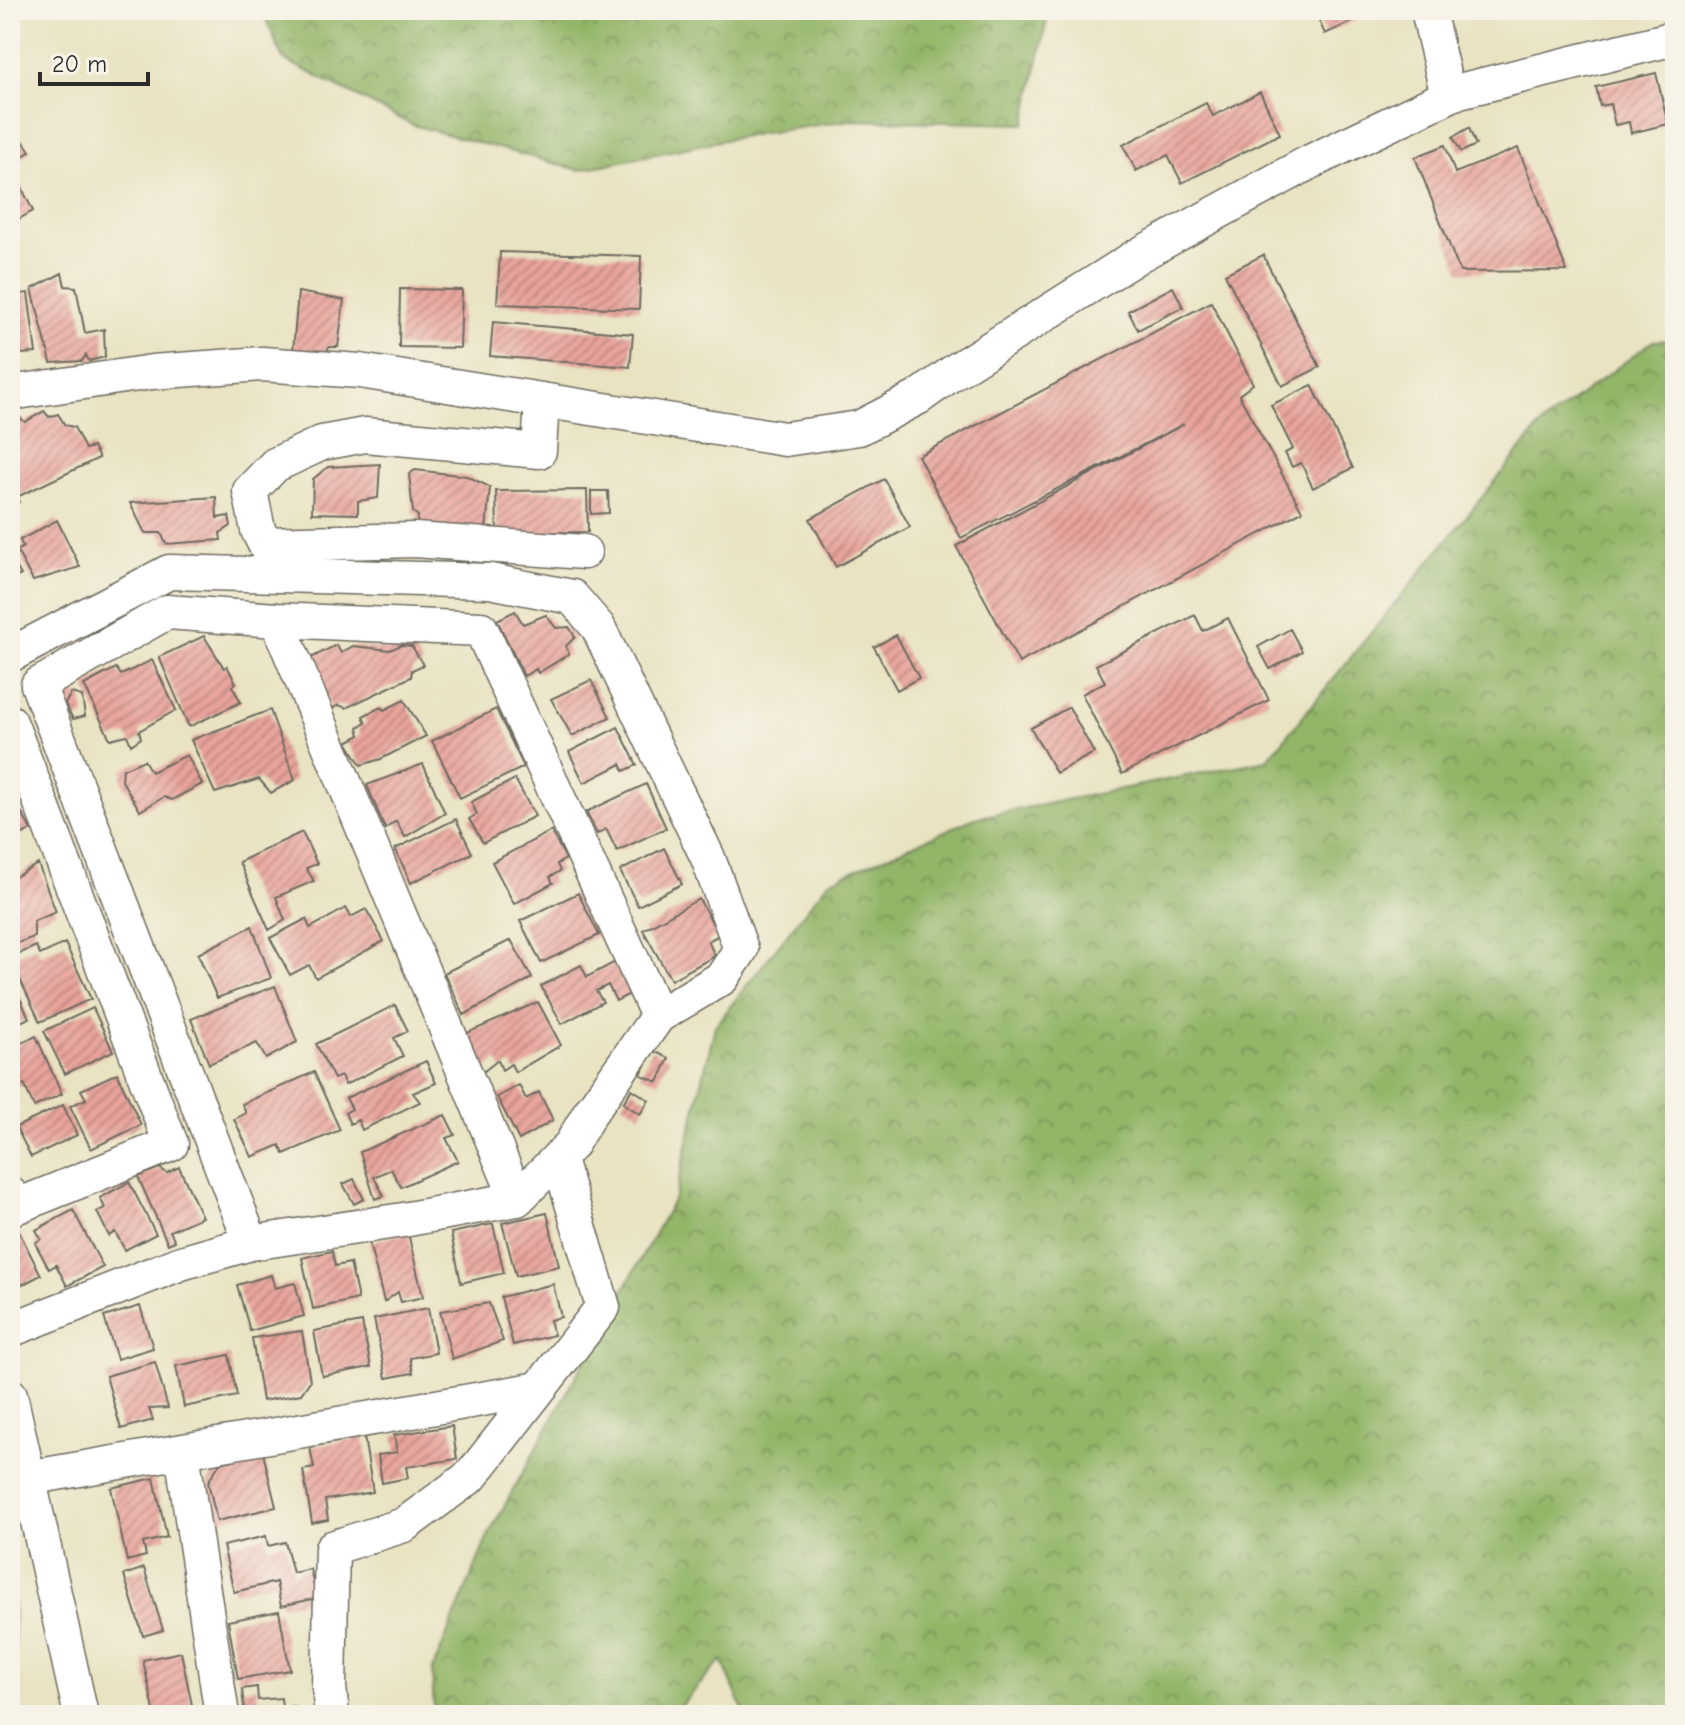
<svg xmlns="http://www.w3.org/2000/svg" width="1685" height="1725" font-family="'Comic Neue',sans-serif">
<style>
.forest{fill:url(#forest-crowns);stroke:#5f704a;stroke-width:2}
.building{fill:url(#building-hatch)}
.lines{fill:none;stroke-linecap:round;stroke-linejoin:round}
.minor-casing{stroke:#6e6b60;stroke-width:37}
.minor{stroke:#fff;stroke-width:34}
</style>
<defs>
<pattern id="forest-crowns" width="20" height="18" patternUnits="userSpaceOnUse" patternTransform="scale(2)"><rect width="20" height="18" fill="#93b568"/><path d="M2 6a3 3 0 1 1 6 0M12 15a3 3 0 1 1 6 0" fill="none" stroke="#789356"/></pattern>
<pattern id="building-hatch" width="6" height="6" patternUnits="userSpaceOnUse" patternTransform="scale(2)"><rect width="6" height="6" fill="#e8a39b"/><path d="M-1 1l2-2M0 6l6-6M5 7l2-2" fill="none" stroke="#bc857f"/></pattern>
</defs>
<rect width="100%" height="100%" fill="#f7f3e8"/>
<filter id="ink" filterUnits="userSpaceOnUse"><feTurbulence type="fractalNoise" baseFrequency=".0125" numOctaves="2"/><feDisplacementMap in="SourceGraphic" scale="16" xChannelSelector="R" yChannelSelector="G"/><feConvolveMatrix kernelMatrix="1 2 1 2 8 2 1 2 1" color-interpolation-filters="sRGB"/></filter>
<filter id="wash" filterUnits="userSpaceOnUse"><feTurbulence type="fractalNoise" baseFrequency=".006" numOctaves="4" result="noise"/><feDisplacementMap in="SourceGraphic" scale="32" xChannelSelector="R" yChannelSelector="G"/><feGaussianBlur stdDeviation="1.8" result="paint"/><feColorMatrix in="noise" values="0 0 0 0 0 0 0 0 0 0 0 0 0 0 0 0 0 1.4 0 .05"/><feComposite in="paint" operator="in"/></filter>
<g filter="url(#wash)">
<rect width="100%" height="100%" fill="#e9e3c2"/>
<!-- forest -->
<path class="forest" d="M262 10H1049L1025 124 850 120 738 137 579 170 413 125 283 59Z
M1675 340V1715H745L722 1660 672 1715H434L432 1671 489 1534 675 1197 715 1026 829 881 975 818 1267 760 1542 424 1653 341Z
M10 1574 13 1582 16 1715H10Z"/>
<g id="blocks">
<!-- building -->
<path class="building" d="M1314 10H1367L1369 14 1325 34Z
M1656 73 1668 124 1631 133 1629 122 1615 125 1610 104 1600 106 1596 87Z
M1675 85V114H1674L1668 89Z
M1260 92 1280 134 1182 183 1168 155 1136 171 1123 145 1206 103 1213 116Z
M10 122 30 151 10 166Z
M1469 128 1476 145 1461 152 1453 137Z
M1445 145 1455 173 1518 148 1567 271 1460 272 1415 157Z
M17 178 33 211 10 224V181Z
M500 252 641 256 639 309 497 304Z
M1263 255 1320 367 1282 386 1225 274Z
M62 273 65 286 76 287 85 333 104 329 105 357 89 361 86 355 82 361 51 363 32 289Z
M1173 287 1183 307 1138 330 1128 311Z
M400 289 462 290 460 348 399 347Z
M298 292 344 300 338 347H329L325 355 293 351Z
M28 293 36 353 21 354 13 295Z
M1211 302 1253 384 1239 395 1302 511 1019 663 956 546 1184 424 961 538 918 456Z
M493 322 633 334 630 367 490 356Z
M1312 385 1353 468 1313 488 1301 463 1292 467 1285 453 1293 449 1271 405Z
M44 411 49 417 58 414 65 425 74 427 85 449 93 447 99 458 17 497 19 502 10 506V423L20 418 25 422Z
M380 464 378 498 358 501V514L312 513 313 479 328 467Z
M415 470 467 476 490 487 486 530 416 529 418 516 413 512 409 474Z
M884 479 910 527 836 567 810 519Z
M587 490 588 532 497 533 496 491Z
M591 491H608L609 513 591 514Z
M216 497 217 518 229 516 231 526 220 533 221 540 166 544 161 533H145L130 503Z
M57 520 80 567 33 581 17 551 23 547 20 540Z
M10 556 21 575 10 580Z
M515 611 523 624 546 615 556 628 569 627 575 637 566 646 569 654 538 673 536 669 524 676 497 620Z
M1195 615 1203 631 1228 618 1269 700 1122 774 1082 694 1105 682 1096 665Z
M1290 629 1302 651 1270 669 1258 647Z
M896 635 919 678 897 690 874 647Z
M204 636 224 668 227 666 236 683 232 686 241 702 189 727 159 657Z
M336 645 341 653 353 646 390 650 401 645 412 646 423 665 412 670 411 677 346 708 339 705 331 709 311 658Z
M152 660 176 710 139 731 141 738 131 745 127 735 110 739 84 685 116 668 121 675Z
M591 680 610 717 572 736 551 699Z
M71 693 82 696 85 716 73 719 65 704Z
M404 700 426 736 381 759 361 765 347 742 360 735 358 727 366 723 363 716 381 707 384 710Z
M1069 707 1094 753 1056 773 1031 728Z
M496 709 524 767 460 798 432 741Z
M270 710 295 780 271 793 259 779 215 793 191 740Z
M618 727 637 765 624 771 621 764 584 783 569 752Z
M187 755 202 784 172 800 164 797 140 811 122 781 123 769 144 760 151 772Z
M423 764 445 813 405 837 396 821 385 829 367 785Z
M515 779 535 816 483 843 469 819 477 814 471 802Z
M646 784 666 828 617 851 606 829 597 834 586 812Z
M13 797 31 830 10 840V798Z
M456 819 472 853 411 883 395 849Z
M551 831 566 859 557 864 560 871 550 877 553 883 514 904 492 862Z
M302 832 317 864 306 868 314 881 276 897 285 920 269 930 239 862Z
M664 848 682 884 638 906 620 871Z
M38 864 56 912 34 921V937L15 944 10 935V880Z
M578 893 599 935 541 963 520 921Z
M699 899 719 935 708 941 715 956 671 980 643 930Z
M346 908 351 917 366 909 384 941 316 978 309 965 290 975 270 938 306 919 310 928Z
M252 926 271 978 217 998 198 954Z
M511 940 532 978 464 1015 444 973Z
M65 943 91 999 40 1022 10 958 36 946 40 955Z
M615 962 632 993 616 1001 608 985 596 991 603 1002 562 1024 541 986 581 965 587 977Z
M10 976 29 1018 10 1027Z
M275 986 297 1042 266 1059 257 1043 209 1064 191 1019Z
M538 1002 561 1045 515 1072 511 1064 502 1070 498 1060 483 1072 465 1034Z
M395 1005 408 1031 394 1038 403 1056 345 1085 341 1076 334 1079 316 1044Z
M93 1008 113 1051 65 1074 44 1031Z
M36 1036 62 1094 34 1107 24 1084 10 1091V1048Z
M651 1050 669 1058 658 1082 641 1075Z
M426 1061 436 1083 413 1093 420 1102 362 1130 358 1120 350 1124 345 1113 352 1109 346 1098Z
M314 1072 340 1130 284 1154 280 1145 252 1157 234 1119 246 1113 242 1104Z
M117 1073 141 1125 91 1149 70 1106 86 1099 81 1090Z
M519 1085 526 1099 539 1092 553 1120 519 1140 497 1097Z
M632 1089 649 1100 640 1114 623 1103Z
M63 1105 77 1135 31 1157 16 1127Z
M445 1115 455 1135 446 1138 458 1161 401 1187 391 1169 374 1177 384 1196 375 1199 360 1152Z
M179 1167 202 1217 170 1231 175 1241 168 1244 138 1177 159 1168 167 1173Z
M354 1179 364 1199 354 1204 343 1184Z
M129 1182 156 1234 125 1250 115 1232 109 1236 97 1212 105 1208 100 1198Z
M73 1210 103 1267 67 1286 56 1265 49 1269 35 1243 41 1239 36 1230Z
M547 1213 559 1266 516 1276 502 1223Z
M493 1224 504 1273 461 1283 451 1233Z
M18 1230 41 1275 10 1291V1234Z
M408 1233 423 1297 401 1302 398 1292 384 1302 369 1242Z
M332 1251 335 1266 350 1263 358 1299 313 1309 302 1258Z
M271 1275 275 1288 295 1283 304 1316 250 1331 237 1285Z
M553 1284 561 1317 550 1320 554 1335 513 1345 501 1297Z
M489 1303 503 1341 452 1359 440 1311Z
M140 1306 153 1348 117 1359 104 1317Z
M428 1308 436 1353 410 1358 413 1373 386 1378 374 1319Z
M362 1322 371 1367 322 1376 314 1331Z
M302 1331 310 1381 301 1394 262 1401 252 1338Z
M229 1355 237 1396 184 1407 176 1366Z
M155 1362 168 1408 149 1409 153 1420 121 1429 106 1376Z
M452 1426 457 1459 406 1467 408 1478 382 1483 378 1455 397 1452 394 1435Z
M364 1437 373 1492 325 1500 328 1520 312 1523 303 1470 314 1468 310 1447Z
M263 1453 276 1507 217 1521 208 1482 220 1463Z
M154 1478 167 1537 143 1543 146 1556 127 1561 111 1488Z
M266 1536 268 1546 285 1542 293 1573 310 1569 317 1598 281 1606 276 1582 234 1592 223 1546Z
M144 1568 163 1630 143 1636 124 1575Z
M279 1611 290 1670 238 1679 228 1621Z
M181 1652 194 1715H155L143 1660Z
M257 1687 258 1700 281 1698 282 1708 293 1706 294 1715H254V1711L244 1708 242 1689Z"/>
</g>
</g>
<g filter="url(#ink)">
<use href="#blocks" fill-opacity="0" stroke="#6e6b60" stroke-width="2"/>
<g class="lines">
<defs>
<path id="minor" d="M1428 10 1448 96
M10 393 152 372 262 364 360 371 785 439 859 428 919 397 955 371 1139 255 1310 162 1448 96 1459 91 1675 38
M265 544 415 540 584 552
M10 655 169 572 280 575
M10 722 171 1144 15 1207 10 1194
M517 1199 277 620 481 629 658 1016
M251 1243 38 685 167 612 277 620
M10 1330 181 1263 251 1243 403 1220 517 1199 571 1145 589 1114 658 1016 722 978 741 949 708 858 598 627 572 597 490 581 280 575 258 530 250 491 275 465 322 443 365 435 539 451 542 400
M10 1395 81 1715
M182 1452 222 1715
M28 1478 539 1389
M332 1715 329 1687 332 1548 404 1525 471 1476 603 1307 559 1159"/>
</defs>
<!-- minor casing -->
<use href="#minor" class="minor-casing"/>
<!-- minor -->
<use href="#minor" class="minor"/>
</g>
</g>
<!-- margin -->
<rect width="1685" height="1725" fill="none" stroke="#f7f3e8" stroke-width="40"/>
<!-- scale -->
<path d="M40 72v12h108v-12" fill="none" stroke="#2b2b2b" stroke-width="4"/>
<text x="52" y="72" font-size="24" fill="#2b2b2b" stroke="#f7f3e8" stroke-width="6" paint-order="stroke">20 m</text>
</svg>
